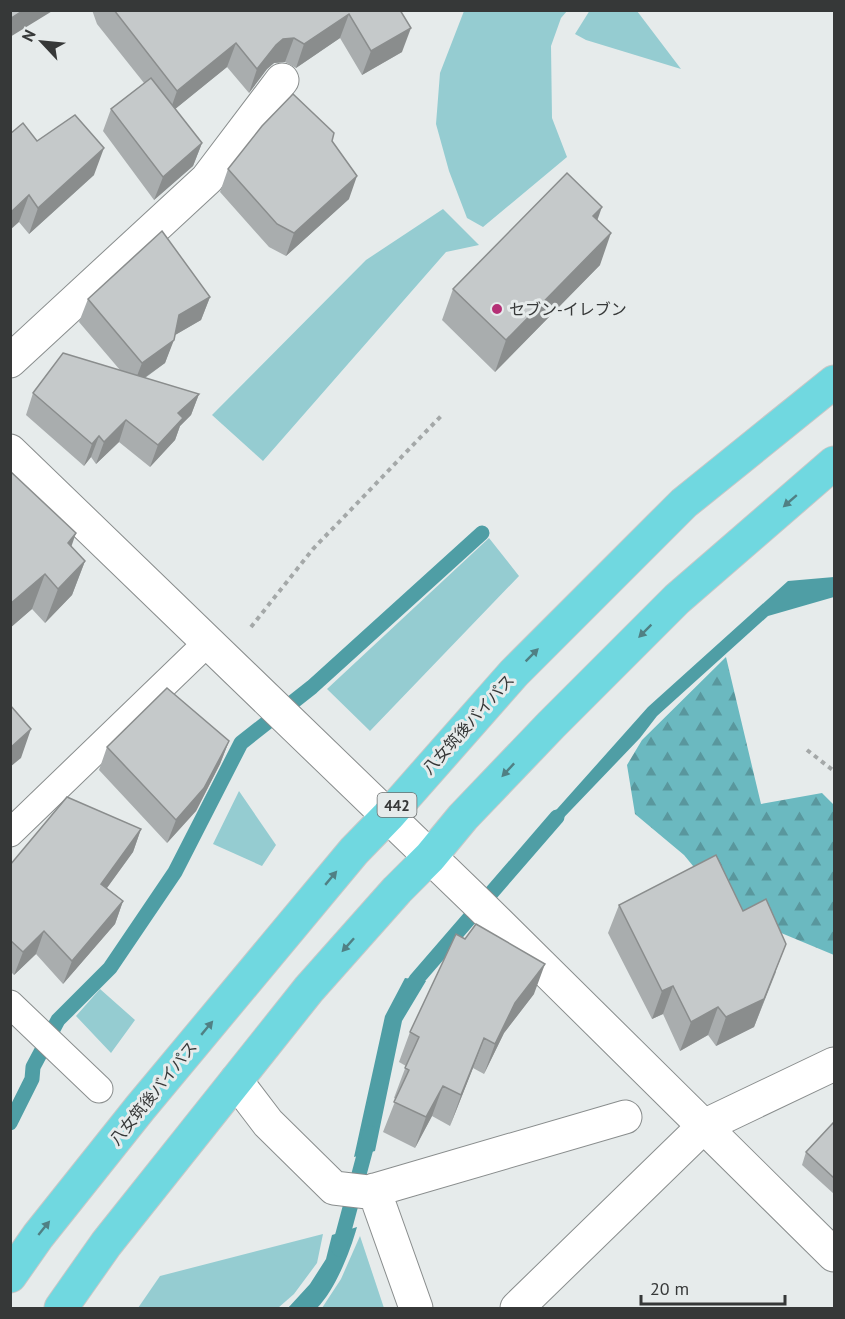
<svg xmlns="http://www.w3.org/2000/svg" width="845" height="1319" font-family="'PT Sans','Noto Sans JP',sans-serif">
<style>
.grass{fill:#95ccd1}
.forest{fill:url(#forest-firs)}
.water{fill:#4f9ea5}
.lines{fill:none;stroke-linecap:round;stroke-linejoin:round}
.stream{stroke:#4f9ea5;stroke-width:15}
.service-casing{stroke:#898d8d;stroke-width:29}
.minor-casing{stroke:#898d8d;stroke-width:35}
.tertiary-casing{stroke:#898d8d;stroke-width:35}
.trunk-casing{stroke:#c7c7c7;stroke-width:35}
.path{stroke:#a4a8a8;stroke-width:4;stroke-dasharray:4.5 4.5;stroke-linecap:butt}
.service{stroke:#fff;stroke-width:27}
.minor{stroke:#fff;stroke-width:33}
.tertiary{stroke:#fff;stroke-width:33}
.trunk{stroke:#70d8e0;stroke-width:33}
.wall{fill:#a9adae}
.shaded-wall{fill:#8a8d8d}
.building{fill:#c5c9ca;stroke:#8a8d8d;stroke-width:1.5}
.oneway{fill:#508084}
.poi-dot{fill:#b53076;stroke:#e6ebeb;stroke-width:2}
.labels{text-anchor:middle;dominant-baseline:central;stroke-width:6;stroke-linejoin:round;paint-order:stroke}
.shield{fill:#e6ebeb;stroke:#6b6e6e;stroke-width:1.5}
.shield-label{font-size:15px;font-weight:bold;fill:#363838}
.poi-label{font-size:16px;fill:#363838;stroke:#e6ebeb;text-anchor:start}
.street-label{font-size:16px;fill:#363838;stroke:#e6ebeb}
</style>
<defs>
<pattern id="forest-firs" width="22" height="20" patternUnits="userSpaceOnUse" patternTransform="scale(1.5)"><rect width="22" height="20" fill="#6bb9c0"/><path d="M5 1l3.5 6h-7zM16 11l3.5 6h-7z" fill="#59979d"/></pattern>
</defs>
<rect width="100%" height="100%" fill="#e6ebeb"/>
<!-- grass -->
<path class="grass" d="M590 10 637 11 681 69 586 40 575 34Z
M464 11H567L561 18 551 46 552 118 567 157 483 227 467 218 449 171 436 124 440 73Z
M443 209 479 245 446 252 263 461 212 415 366 260Z
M489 538 519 576 370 731 327 689Z
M239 791 276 845 262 866 213 844Z
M100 989 135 1020 111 1053 76 1016Z
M323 1234 317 1263 294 1294 278 1308H138L160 1276Z
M360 1236 384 1308H322L341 1279Z"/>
<!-- forest -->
<path class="forest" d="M726 657 761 804 822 793 834 805V955L731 912 684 855 635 814 627 765 642 740Z"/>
<!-- water -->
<path class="water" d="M834 577V597L768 616 657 716 640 738 549 833 541 827 648 707 788 581Z
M405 978 426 981 402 1021 375 1151 354 1157 385 1016Z
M357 1227C350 1252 335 1290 317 1308H288L310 1284 326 1259 332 1235Z"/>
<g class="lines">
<!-- stream -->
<path class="stream" d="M406 996 416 980 557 817
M10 1123 32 1079 33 1067 58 1020 110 968 175 872 241 743 312 687 482 533
M339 1249 370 1133"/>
<defs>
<path id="service" d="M10 833 208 642
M10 1004 99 1089"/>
<path id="minor" d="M10 361 207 179 282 80
M10 451 480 905 834 1255
M236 1081 268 1123 334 1188 368 1192 625 1117
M374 1190 416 1308"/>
<path id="tertiary" d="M517 1308 704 1126 834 1064"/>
<path id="trunk" d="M10 1276 38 1236 140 1108 354 851 388 816 514 673 684 503 834 382
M61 1308 106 1244 309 989 397 890 430 857 463 817 551 725 677 599 834 463"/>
</defs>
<!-- service casing -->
<use href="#service" class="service-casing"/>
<!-- minor casing -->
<use href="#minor" class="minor-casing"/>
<!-- tertiary casing -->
<use href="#tertiary" class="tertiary-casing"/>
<!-- trunk casing -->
<use href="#trunk" class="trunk-casing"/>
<!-- path -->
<path class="path" d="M251 627 313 549 441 416
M807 750 834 771"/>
<!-- service -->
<use href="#service" class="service"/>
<!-- minor -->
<use href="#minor" class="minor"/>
<!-- tertiary -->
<use href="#tertiary" class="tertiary"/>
<!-- trunk -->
<use href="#trunk" class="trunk"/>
</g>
<!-- wall -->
<path class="wall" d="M92 10H400L402 52 362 75 340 38 296 68 285 62 274 63 267 69 249 93 227 67 175 109 202 143 193 166 154 200 103 131 111 109 144 83 97 24Z
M37 141 94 175 29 234 19 222Z
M332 141 349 199 286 256 269 247 220 192 228 169Z
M597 220 600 265 495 372 442 320 453 289Z
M210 297 201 320 175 335 165 363 145 378 199 394 191 415 180 426 175 440 150 467 119 442 96 464 91 457 84 466 26 415 33 393 120 370 79 322 88 299Z
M10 471 71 547 85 561 72 595 45 623 32 609 10 628Z
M229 741 220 764 196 811 167 843 99 770 107 747Z
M141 829 133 852 107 888 123 901 115 924 63 984 36 954 14 975 10 971V865Z
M619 905 743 911 776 972 754 1027 716 1046 708 1035 680 1051 663 1014 652 1019 608 933Z
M534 994 504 1033 484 1074 473 1068 450 1126 432 1116 415 1148 383 1132 396 1099 394 1098 406 1066 399 1062 410 1032Z
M834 1122V1194L802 1165 806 1152Z"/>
<!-- shaded-wall -->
<path class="shaded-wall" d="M24 10H54L10 37V19Z
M349 14 340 38 296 68 304 44Z
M411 28 402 52 362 75 371 51Z
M294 38 285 62 274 63 267 69 249 93 257 69 276 45 283 39Z
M236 43 227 67 169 114 177 91Z
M202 143 193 166 154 200 163 177Z
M104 148 94 175 29 234 38 208Z
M357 176 349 199 286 256 294 233Z
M29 195 19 222 10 230V213Z
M602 207 591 238 593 216Z
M611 233 600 265 495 372 506 340Z
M210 297 201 320 170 338 179 315Z
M174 340 165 363 133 386 142 363Z
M199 394 191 415 180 426 175 440 150 467 158 445 178 413Z
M126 420 119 442 96 464 104 442Z
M99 436 91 457 84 466 92 444Z
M76 533 64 568 68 543Z
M85 561 72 595 45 623 58 589Z
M45 574 32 609 10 628V604Z
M31 729 21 758 10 767V748Z
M229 741 220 764 196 811 167 843 176 820Z
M141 829 133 852 93 907 101 884Z
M123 901 115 924 63 984 72 961Z
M44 931 36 954 14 975 23 952Z
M786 944 754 1027 716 1046 726 1017Z
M545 964 534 994 504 1033 484 1074 495 1044 515 1003Z
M673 986 663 1014 652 1019 662 991Z
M718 1007 708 1035 680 1051 691 1022Z
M484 1038 473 1068 450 1126 461 1095Z
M443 1086 432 1116 415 1148 426 1117Z"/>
<!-- building -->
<path class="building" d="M10 10H24L10 19Z
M114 10H400L411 28 371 51 349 14 304 44 294 38 283 39 276 45 257 69 236 43 177 91Z
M151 78 202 143 163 177 111 109Z
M293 94 334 133 332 141 357 176 294 233 277 224 228 169 262 126Z
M75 115 104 148 38 208 29 195 10 213V134L23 123 37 141Z
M567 173 602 207 593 216 611 233 506 340 453 289Z
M162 231 210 297 179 315 174 340 142 363 88 299Z
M63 353 199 394 178 413 183 418 158 445 126 420 104 442 99 436 92 444 33 393Z
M10 471 76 533 68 543 85 561 58 589 45 574 10 604Z
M167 688 229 741 204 788 176 820 107 747Z
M10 705 31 729 10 748Z
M67 797 141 829 101 884 123 901 72 961 44 931 23 952 10 940V865Z
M716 855 743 911 766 899 786 944 764 999 726 1017 718 1007 691 1022 673 986 662 991 619 905Z
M476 924 545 964 515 1003 495 1044 484 1038 461 1095 443 1086 426 1117 394 1102 409 1070 405 1068 419 1037 410 1032 456 934 465 939Z
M834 1122V1178L806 1152Z"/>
<!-- one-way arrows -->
<defs><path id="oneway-solid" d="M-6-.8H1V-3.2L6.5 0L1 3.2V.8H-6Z" transform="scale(1.5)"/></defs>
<g class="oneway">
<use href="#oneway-solid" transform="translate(790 501) rotate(139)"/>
<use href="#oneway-solid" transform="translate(645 631) rotate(135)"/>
<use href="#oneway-solid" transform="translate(532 655) rotate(-45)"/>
<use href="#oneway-solid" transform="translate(508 770) rotate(133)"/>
<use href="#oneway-solid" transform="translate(331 878) rotate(-50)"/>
<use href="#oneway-solid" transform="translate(348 945) rotate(132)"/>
<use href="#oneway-solid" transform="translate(207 1028) rotate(-50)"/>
<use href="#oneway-solid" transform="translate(44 1228) rotate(-51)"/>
</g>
<!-- markers -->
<circle class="poi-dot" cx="497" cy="309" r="6"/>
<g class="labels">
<!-- shield labels -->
<rect class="shield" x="377.5" y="793" width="39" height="24" rx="4.5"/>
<g class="shield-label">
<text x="397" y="805">442</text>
</g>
<!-- poi labels -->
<g class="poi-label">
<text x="509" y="309">セブン-イレブン</text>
</g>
<!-- street labels -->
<g class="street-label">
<text transform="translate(468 724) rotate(-48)">八女筑後バイパス</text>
<text transform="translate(153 1093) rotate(-51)">八女筑後バイパス</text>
</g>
</g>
<!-- border -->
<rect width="845" height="1319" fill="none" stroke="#363838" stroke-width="24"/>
<!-- north arrow -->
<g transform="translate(42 42) rotate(296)" stroke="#e6ebeb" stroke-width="4.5" paint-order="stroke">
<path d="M0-4.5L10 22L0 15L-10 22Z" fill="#363838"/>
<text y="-9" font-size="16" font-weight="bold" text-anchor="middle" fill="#363838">N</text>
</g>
<!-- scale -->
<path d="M641 1295v9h144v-9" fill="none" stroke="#363838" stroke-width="3"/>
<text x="650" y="1295" font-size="18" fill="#363838" stroke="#e6ebeb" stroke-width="4.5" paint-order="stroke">20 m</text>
</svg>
